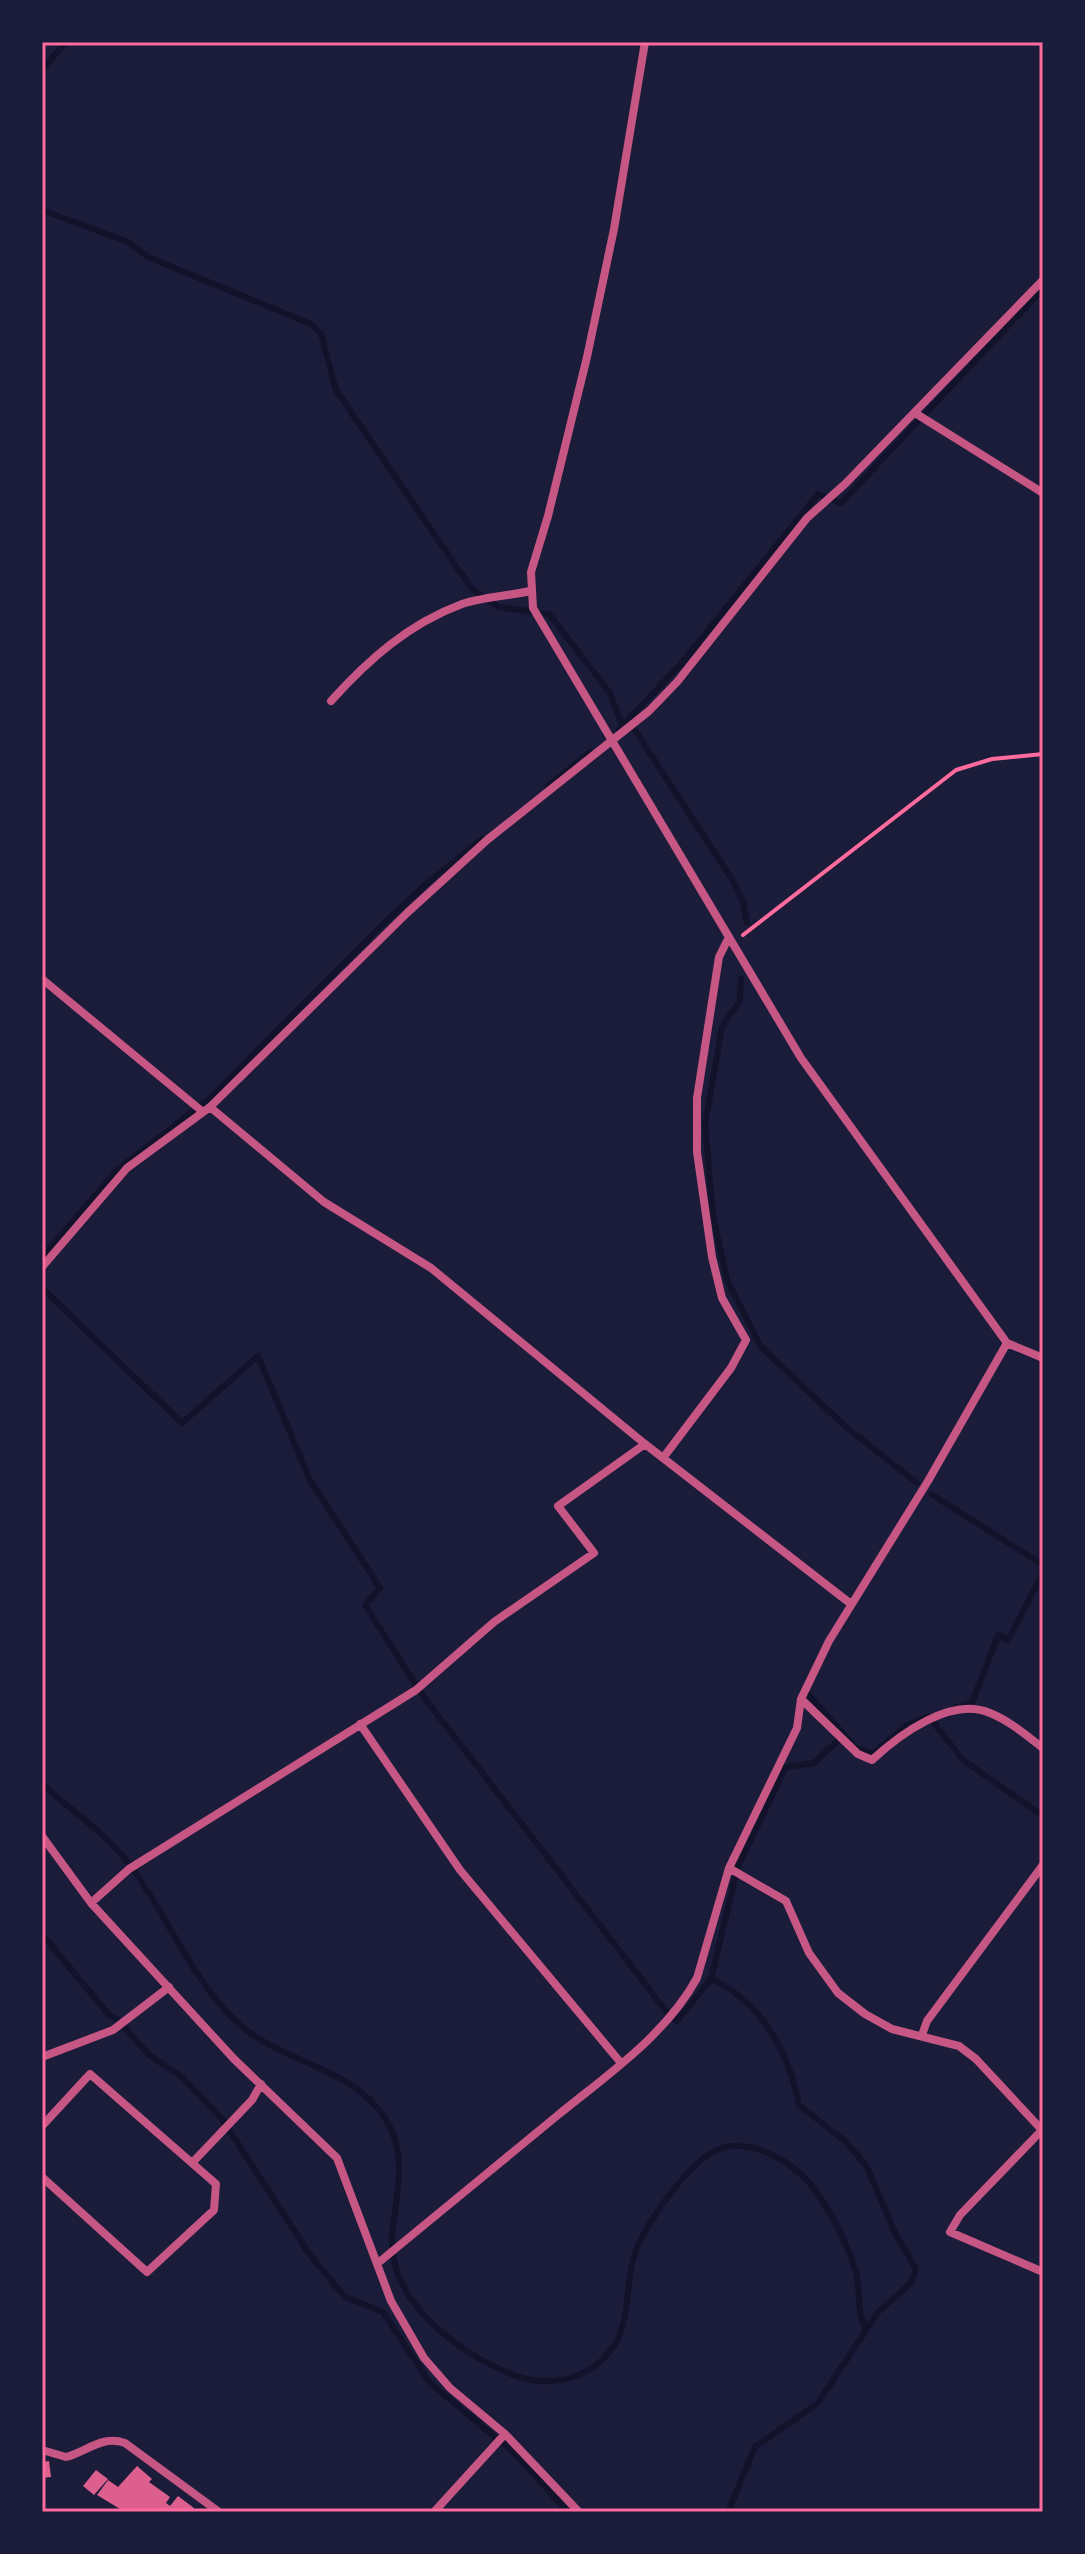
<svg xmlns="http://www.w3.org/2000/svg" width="1085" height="2554" font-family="Georgia,serif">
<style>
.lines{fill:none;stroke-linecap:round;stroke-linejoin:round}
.stream{stroke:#12122b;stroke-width:6}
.building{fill:#dd5f8e}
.path{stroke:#ff6b9d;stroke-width:4}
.minor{stroke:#c65784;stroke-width:8}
.neatline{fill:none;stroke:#ff6b9d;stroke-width:3}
</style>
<rect width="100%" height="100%" fill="#1b1b3a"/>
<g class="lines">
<!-- stream -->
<path class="stream" d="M42 70 66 42
M42 210 128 242 148 257 311 324 321 334 336 390 471 588 498 607 549 614 610 693 622 726
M631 724 733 881 743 902 747 923
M619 729 681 664 818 494 841 503 1043 289
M547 787 590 752
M741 979 740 1000 722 1027 705 1124 713 1215 727 1280 761 1347 846 1427 917 1483
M42 1257 118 1169 210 1098 382 925 426 884 482 839
M42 1288 182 1423 258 1356 310 1480 380 1588 365 1605 423 1696 666 2011 677 2021 711 1979C761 2001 789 2052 799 2105L846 2142 867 2167 894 2231 916 2269 911 2283 878 2312 818 2403 755 2447 728 2512
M931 1494 1043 1565
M808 1694 856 1748 873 1754 907 1725 927 1717
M957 1707 972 1703 998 1635 1008 1640 1043 1573
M929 1717 963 1760 1043 1816
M42 1784C70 1810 102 1830 126 1860 167 1912 189 1978 238 2023 283 2065 357 2066 389 2125 408 2160 395 2199 392 2236 388 2303 460 2354 516 2376 559 2392 612 2371 623 2324 630 2297 627 2266 640 2241 652 2216 687 2167 711 2153 743 2133 790 2159 811 2185 830 2209 848 2244 856 2273 861 2291 856 2312 866 2329
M42 1934 108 2014 118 2020 149 2055 182 2077 222 2119 310 2255 345 2297 383 2312 430 2383 513 2452 568 2512
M711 1979 738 1866 786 1767 814 1763 842 1737"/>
</g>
<!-- building -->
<path class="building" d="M49 2461 51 2477 42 2478V2462Z
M137 2466 152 2479 149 2482 170 2497 166 2503 170 2506 178 2496 194 2508 191 2512H125L97 2495 108 2480 118 2487Z
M96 2470 108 2479 94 2495 83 2486Z"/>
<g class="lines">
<!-- path -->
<path class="path" d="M743 935 956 770 992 759 1043 754"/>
<!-- minor -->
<path class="minor" d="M645 42 614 229 587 357 548 516 531 572 533 608 801 1058 1007 1343 1043 1358
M915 413 1043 493
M331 701C368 660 408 624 462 604 482 597 508 596 530 591
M42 979 203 1112
M210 1107 324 1202 431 1268 645 1444 851 1604
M42 1267 127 1168 210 1107 407 913 487 840 649 711 677 682 807 518 845 484 1043 280
M663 1458 731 1368 746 1340 722 1298 712 1257 697 1152V1098L719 957 729 937
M801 1699 858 1754 872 1760C899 1735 951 1696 990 1713 1010 1721 1027 1736 1043 1748
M360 1724 460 1870 621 2063
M42 1836 91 1903 234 2059 337 2158 391 2301 424 2358 450 2388 505 2434 579 2512
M729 1868 786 1901 809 1953 838 1993 865 2014 892 2029 959 2046 976 2059 1042 2130 960 2215 950 2232 1043 2272
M91 1903 129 1869 416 1690 494 1622 594 1553 558 1506 645 1444
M922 2035 927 2021 1043 1865
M42 2057 113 2030 169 1987
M42 2126 90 2074 216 2184 214 2210 147 2272 42 2177
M192 2163 252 2100 261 2084
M378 2263C438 2214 498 2164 558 2115 607 2075 666 2035 697 1978L729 1868 797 1728 801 1699 829 1641 928 1481 1007 1343
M42 2450 66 2457C88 2451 102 2435 125 2443L219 2512
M434 2512 505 2434"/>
</g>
<!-- border -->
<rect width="1085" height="2554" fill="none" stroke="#1b1b3a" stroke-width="88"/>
<rect x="44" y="44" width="997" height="2466" class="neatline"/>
</svg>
